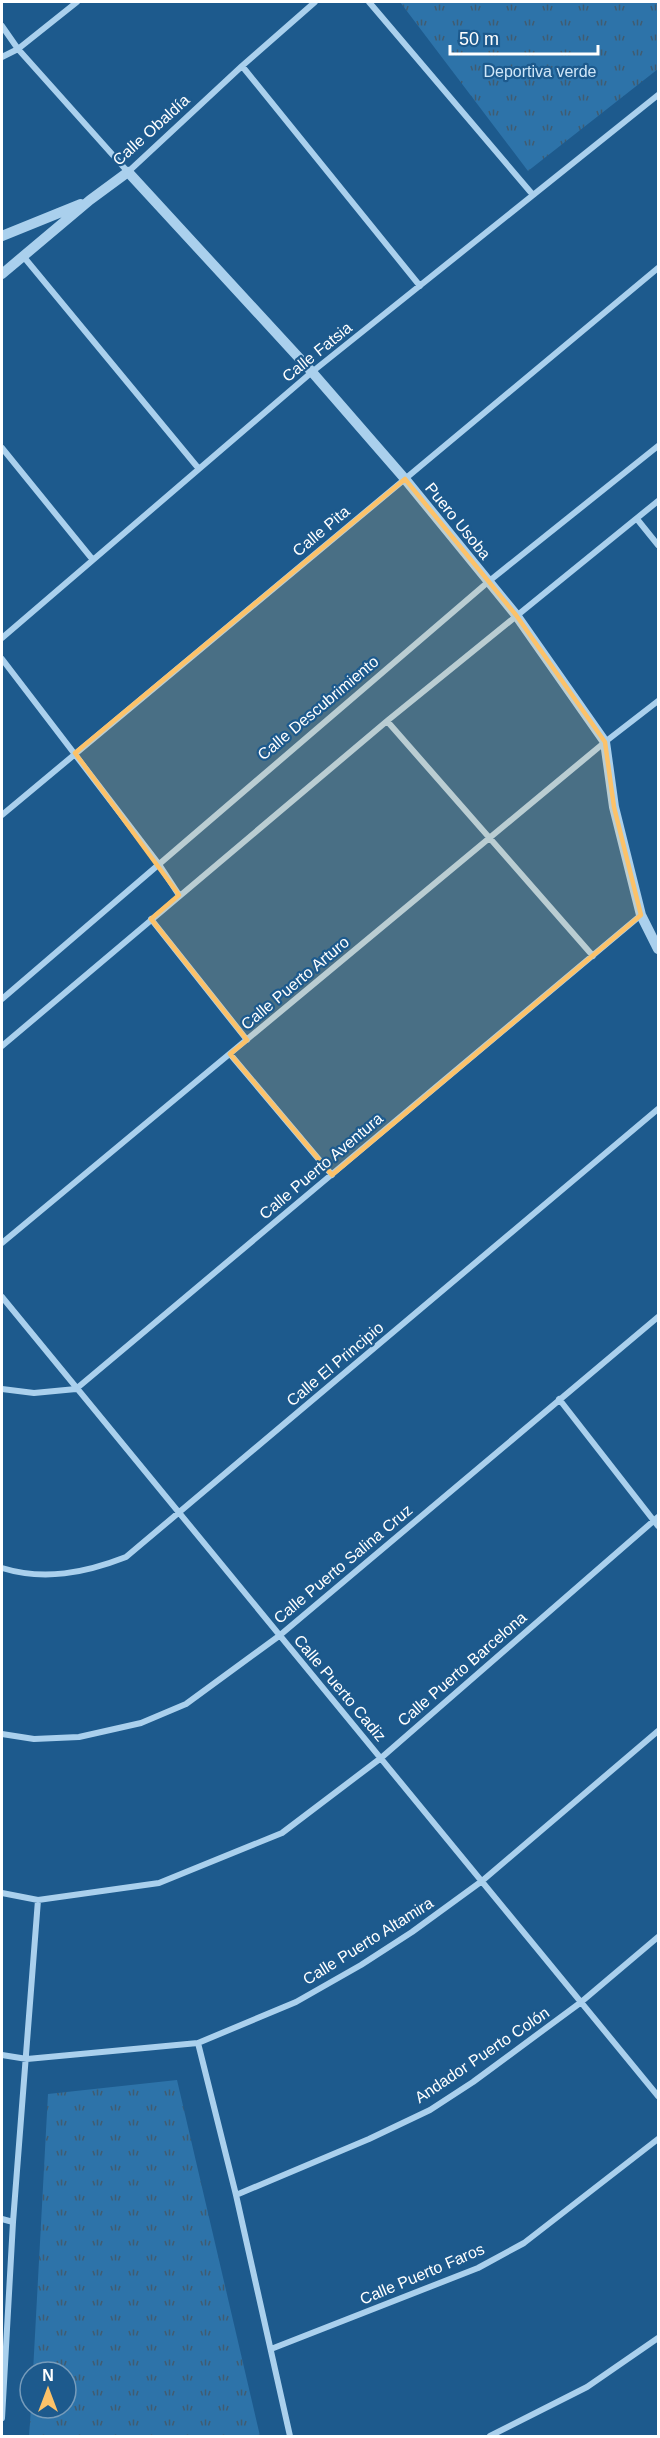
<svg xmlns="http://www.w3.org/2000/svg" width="660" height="2438" font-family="Helvetica,sans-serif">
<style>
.park{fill:url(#park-tufts)}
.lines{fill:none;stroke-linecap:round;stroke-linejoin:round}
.minor{stroke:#aad0ed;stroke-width:6}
.tertiary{stroke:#aad0ed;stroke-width:10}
.marked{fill:#fcc269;fill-opacity:0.2;stroke:#fcc269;stroke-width:4.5;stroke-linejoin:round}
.labels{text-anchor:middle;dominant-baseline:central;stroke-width:4.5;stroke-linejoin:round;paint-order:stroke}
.park-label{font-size:16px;fill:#d0e7f9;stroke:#1d5a8d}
.street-label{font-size:16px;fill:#fff;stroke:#1d5a8d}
</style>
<defs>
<pattern id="park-tufts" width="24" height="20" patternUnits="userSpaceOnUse" patternTransform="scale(1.5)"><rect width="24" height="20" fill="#2d73a9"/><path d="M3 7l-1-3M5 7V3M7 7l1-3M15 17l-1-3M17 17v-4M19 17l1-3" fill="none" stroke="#405c71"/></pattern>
</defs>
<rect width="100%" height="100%" fill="#1d5a8d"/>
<!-- park -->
<path class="park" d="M400 2H658V69L528 171Z
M177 2080 260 2436H29L31 2408H66V2372H33L48 2094Z"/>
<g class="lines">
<!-- minor -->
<path class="minor" d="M369 2 533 195
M2 26 18 49 128 172 242 66 315 2
M2 57 18 49 77 2
M242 66 420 286
M23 256 199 469
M2 448 93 560
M637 519 658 545
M2 638 312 372 658 95
M2 659 158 863 179 895
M387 721 593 956
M2 815 658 268
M151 919 247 1040
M2 999 488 582 658 446
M2 1046 387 721 658 501
M230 1054 332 1175
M2 1243 605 742 658 701
M2 1297 658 2096
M2 1389 34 1393 76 1389 641 915
M559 1399 658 1526
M2 1568C44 1581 85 1573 126 1557L658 1109
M2 1734 34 1739 79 1737 141 1723 186 1704 279 1636 658 1317
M2 1893 38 1900 159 1883 282 1833 381 1758 658 1517
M198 2043 236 2195 290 2436
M2 2055 27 2059 198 2043 296 2002 361 1965 412 1932 482 1881 658 1731
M236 2195 369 2139 430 2110 473 2082 580 2003 658 1937
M2 2219 13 2222
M271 2349 478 2268 524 2243 658 2139
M2 2418 13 2222 38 1900
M490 2436 587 2387 658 2338"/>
<!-- tertiary -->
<path class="tertiary" d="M2 236 81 204
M2 274 90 200 128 172 312 372 405 479 516 615 605 742 614 807 641 915 658 949"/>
</g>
<!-- marked area -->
<path class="marked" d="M405 479 516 615 605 742 614 807 641 915 332 1175 230 1054 247 1040 151 919 179 895 75 753Z"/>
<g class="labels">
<!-- park labels -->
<g class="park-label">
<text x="540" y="71">Deportiva verde</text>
</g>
<!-- street labels -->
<g class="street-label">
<text transform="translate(151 130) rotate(-42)">Calle Obaldía</text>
<text transform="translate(317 352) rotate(-39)">Calle Fatsia</text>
<text transform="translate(458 521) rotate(51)">Puero Usoba</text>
<text transform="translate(321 531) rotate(-40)">Calle Pita</text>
<text transform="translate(318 708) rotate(-40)">Calle Descubrimiento</text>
<text transform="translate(295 983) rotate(-40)">Calle Puerto Arturo</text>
<text transform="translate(321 1166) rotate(-40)">Calle Puerto Aventura</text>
<text transform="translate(335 1364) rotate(-40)">Calle El Principio</text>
<text transform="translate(343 1564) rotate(-40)">Calle Puerto Salina Cruz</text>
<text transform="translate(462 1669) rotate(-41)">Calle Puerto Barcelona</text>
<text transform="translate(340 1688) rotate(50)">Calle Puerto Cadiz</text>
<text transform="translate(368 1941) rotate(-32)">Calle Puerto Altamira</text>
<text transform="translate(482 2055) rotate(-34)">Andador Puerto Colón</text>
<text transform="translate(422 2274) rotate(-23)">Calle Puerto Faros</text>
</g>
</g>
<!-- border -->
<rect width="660" height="2438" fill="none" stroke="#ffffff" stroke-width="6"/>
<!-- north arrow -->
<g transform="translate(48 2390)"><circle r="28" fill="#1d5a8d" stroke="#779cbb" stroke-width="1.5"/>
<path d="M0-4.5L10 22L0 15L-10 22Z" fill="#fcc269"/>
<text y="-9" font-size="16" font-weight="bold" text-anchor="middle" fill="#ffffff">N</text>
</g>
<!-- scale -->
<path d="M450 45v9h148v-9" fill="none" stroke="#ffffff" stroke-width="3"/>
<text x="459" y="45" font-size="18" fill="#ffffff" stroke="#1d5a8d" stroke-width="4.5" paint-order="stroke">50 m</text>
</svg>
